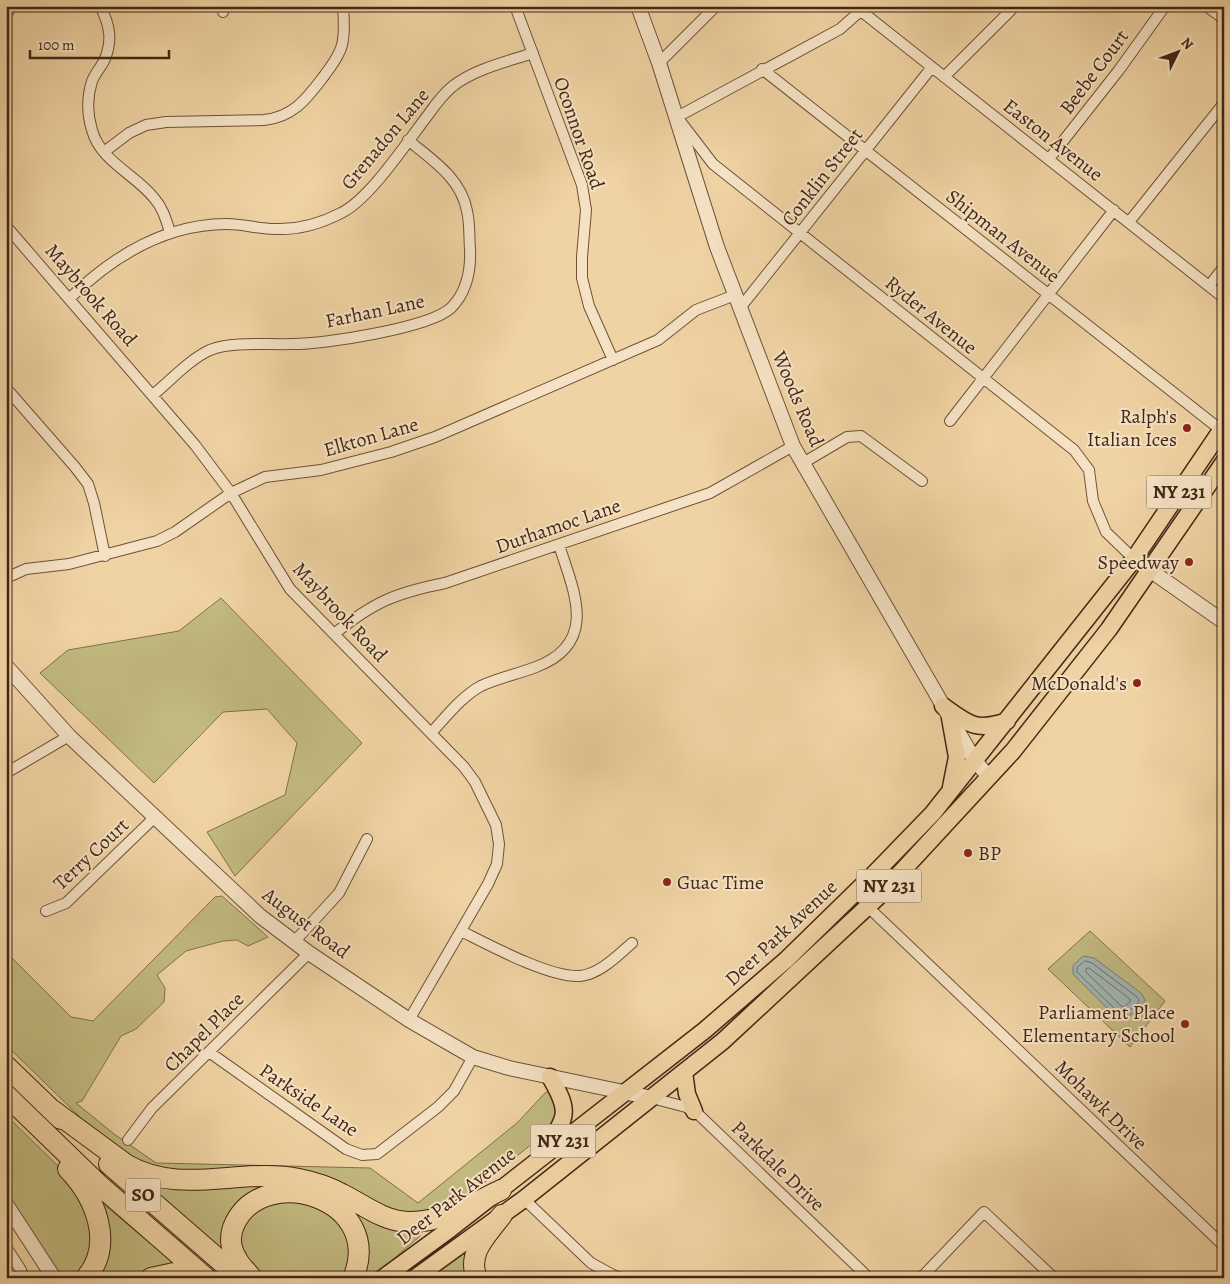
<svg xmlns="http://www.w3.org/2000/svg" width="1230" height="1284" font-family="Alegreya,serif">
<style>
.green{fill:#c2ba80;stroke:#82704a}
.water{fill:#a0b5b2;stroke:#7b7c73}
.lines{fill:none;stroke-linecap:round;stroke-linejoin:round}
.shore{stroke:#726e64;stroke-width:1}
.minor-casing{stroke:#6e5239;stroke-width:12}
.tertiary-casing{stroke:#6e5239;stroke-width:16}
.primary-casing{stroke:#432715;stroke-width:19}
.motorway-casing{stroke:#432715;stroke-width:22}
.minor{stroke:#f5e2c4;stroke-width:10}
.tertiary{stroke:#f5e2c4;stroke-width:14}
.primary{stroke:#f0d3a4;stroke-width:16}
.motorway{stroke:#f0d3a4;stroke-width:20}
.poi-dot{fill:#8f2418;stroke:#f5e2c4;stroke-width:2}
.labels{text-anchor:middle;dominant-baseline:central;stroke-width:4;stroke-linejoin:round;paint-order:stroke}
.shield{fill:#f5e2c4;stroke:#785f4a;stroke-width:1}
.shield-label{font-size:19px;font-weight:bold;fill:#432715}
.street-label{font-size:20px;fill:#432715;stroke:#f5e2c4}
.poi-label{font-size:20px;fill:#432715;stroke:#f5e2c4;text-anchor:end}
</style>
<rect width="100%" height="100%" fill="#f0d3a4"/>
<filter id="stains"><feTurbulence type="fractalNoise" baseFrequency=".004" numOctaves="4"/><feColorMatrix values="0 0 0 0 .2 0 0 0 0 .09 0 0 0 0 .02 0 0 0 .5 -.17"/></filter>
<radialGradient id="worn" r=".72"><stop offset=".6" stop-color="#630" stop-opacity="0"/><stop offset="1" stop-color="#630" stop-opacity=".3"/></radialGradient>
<!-- green -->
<path class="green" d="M221 598 362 743 235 876 207 832 285 795 297 743 267 709 223 712 154 783 40 673 68 650 179 631Z
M222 896 268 937 248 946 237 940 223 941 186 951 157 975 165 988 164 1002 136 1029 121 1036 82 1101 76 1103 114 1134 156 1163 370 1168 418 1203 517 1123 545 1093 549 1091 556 1099 555 1125 463 1200 410 1218 345 1191 175 1178 118 1154 6 1045V952L71 1017 93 1021 215 897Z
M1090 931 1165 1001 1130 1047 1048 969Z
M6 1115 66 1174 93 1225 94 1254 79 1278H62L58 1275 6 1197Z
M137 1177 280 1182 263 1190 224 1253Z
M96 1198 181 1269 142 1278H94Z
M275 1200 303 1202 331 1210 355 1250 344 1278H258L238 1256C239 1218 239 1214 275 1200Z
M339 1202 420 1228V1236L380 1271 370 1278H357L351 1217 355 1214Z
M472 1247V1278H431L433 1276Z"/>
<!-- water -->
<path class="water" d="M1083 956 1094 958 1141 993 1145 1000 1141 1008 1126 1018 1115 1016 1073 974V966Z"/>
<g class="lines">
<!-- shore -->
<path class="shore" d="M1085 961 1092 963 1137 997 1139 1000 1137 1005 1125 1013 1117 1011 1077 972V968Z
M1089 968 1130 999V1002L1124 1007 1121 1006 1086 972V969Z"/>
<defs>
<path id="minor" d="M100 6C110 25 113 41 104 61 100 68 95 74 92 81 87 97 87 114 92 130 100 161 136 175 154 198 163 208 166 220 170 232
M515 6 582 185 586 210 582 257V278L589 306 613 360
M866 6 840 29 677 117 713 164 1074 450 1089 470 1093 501 1106 532 1134 559
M1206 6 1224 19
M861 11 1224 298
M223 12 225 6
M6 16 12 6
M659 63 716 6
M762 69 1221 430
M944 77 1015 6
M104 152 129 133 146 125 166 122 264 120C294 117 307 98 324 76 331 66 339 57 342 45 345 33 344 19 343 6
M1049 159 1119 70 1165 6
M1129 222 1224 103
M6 226 195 445 231 493 290 589 464 767 475 782 496 825 499 844 497 864 488 884 409 1020
M1209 286 1224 267
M70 298C113 256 165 224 227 224 243 224 259 229 275 229 299 230 320 224 341 213 370 199 407 142 428 115 435 105 443 94 453 86 475 69 506 62 533 53
M740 308 932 67
M6 388 75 467 88 484 94 503 105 556
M154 394C171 380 190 359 210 350 232 341 270 345 293 344 325 344 429 328 451 308 467 292 471 271 470 249 469 236 470 223 467 211 461 178 432 160 408 140
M950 421 1114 210
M803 463 847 437 861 436 922 481
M6 578 26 569 69 564 157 541 175 532 231 493 265 477 321 470 391 452 435 437 658 340 696 310 735 295
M334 634C374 602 395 593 445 583L710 493 793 446
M431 733C446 717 462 696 481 686 498 678 518 674 536 667 599 643 574 592 559 545
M6 773 69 736
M868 907 1224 1246
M46 911 66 903 155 817
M461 931C489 945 550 978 580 976 600 974 618 955 632 943
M294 942 339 893 367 839
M209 1052 346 1149 362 1155 377 1154 438 1107 454 1091 473 1057
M652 1098 686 1107 698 1114 869 1278
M128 1140 152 1108 309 953
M524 1199 591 1263 611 1274
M6 1247 21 1270 23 1278
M603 1278 611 1274 620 1278
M651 1278H666
M921 1278 984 1212 1054 1278"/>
<path id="tertiary" d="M638 6 659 63 717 247 793 446 975 761 989 777
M1134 559 1224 622
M6 666 69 736 260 916 309 953 409 1020 473 1057 509 1068 652 1098
M6 1204 54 1278"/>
<path id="primary" d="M943 706C968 724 976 732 1007 721
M950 718 957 757 951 787
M684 1072 687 1094 694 1111
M546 1146C569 1117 569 1109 550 1077
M383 1278 450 1229 705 1030 786 960 871 877 933 813 1134 559 1224 426
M415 1278 524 1199 723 1041 879 896 1013 751 1109 629 1224 462"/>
<path id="motorway" d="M6 1066 61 1119
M6 1095 98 1184 206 1278
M51 1109 127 1165C181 1196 241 1167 299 1179 314 1182 329 1187 342 1194 364 1205 383 1221 408 1222 442 1223 472 1204 501 1190
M109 1164 240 1278
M68 1169C95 1197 115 1244 86 1278
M251 1277C247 1271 240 1266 237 1259 230 1248 229 1235 235 1223 266 1161 386 1200 353 1278
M151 1278 174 1273 189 1278
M477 1278C466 1253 488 1234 502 1215"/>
</defs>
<!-- minor casing -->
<use href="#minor" class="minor-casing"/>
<!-- tertiary casing -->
<use href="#tertiary" class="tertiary-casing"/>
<!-- primary casing -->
<use href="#primary" class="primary-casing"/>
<!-- motorway casing -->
<use href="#motorway" class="motorway-casing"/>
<!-- minor -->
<use href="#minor" class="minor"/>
<!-- tertiary -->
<use href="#tertiary" class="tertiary"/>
<!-- primary -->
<use href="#primary" class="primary"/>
<!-- motorway -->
<use href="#motorway" class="motorway"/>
</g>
<!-- markers -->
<g class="poi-dot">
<circle cx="1187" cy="428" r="5"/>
<circle cx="1189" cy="562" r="5"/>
<circle cx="1137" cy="683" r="5"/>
<circle cx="968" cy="853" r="5"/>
<circle cx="667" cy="882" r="5"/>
<circle cx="1185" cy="1024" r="5"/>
</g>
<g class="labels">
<!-- shield labels -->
<g class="shield">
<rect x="1146.5" y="475.5" width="65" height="33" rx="4"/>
<rect x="856.5" y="869.5" width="65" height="33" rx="4"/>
<rect x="530.5" y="1124.5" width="65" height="33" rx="4"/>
<rect x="125.5" y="1178.5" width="35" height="33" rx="4"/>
</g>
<g class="shield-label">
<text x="1179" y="492">NY 231</text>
<text x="889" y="886">NY 231</text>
<text x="563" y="1141">NY 231</text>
<text x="143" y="1195">SO</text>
</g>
<!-- street labels -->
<g class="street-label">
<text transform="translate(1094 72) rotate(-53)">Beebe Court</text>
<text transform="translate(579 133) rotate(71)">Oconnor Road</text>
<text transform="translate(385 139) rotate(-50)">Grenadon Lane</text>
<text transform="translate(1053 140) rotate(38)">Easton Avenue</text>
<text transform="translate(822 177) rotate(-52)">Conklin Street</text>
<text transform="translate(1003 236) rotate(38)">Shipman Avenue</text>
<text transform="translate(91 295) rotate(49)">Maybrook Road</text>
<text transform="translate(375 311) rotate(-12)">Farhan Lane</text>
<text transform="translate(931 315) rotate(39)">Ryder Avenue</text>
<text transform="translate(798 399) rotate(67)">Woods Road</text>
<text transform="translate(371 437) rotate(-16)">Elkton Lane</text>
<text transform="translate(558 526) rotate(-19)">Durhamoc Lane</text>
<text transform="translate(340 612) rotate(47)">Maybrook Road</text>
<text transform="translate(91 854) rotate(-43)">Terry Court</text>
<text transform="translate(306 923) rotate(37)">August Road</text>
<text transform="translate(781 933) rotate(-43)">Deer Park Avenue</text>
<text transform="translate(204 1032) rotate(-45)">Chapel Place</text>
<text transform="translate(309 1100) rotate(34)">Parkside Lane</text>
<text transform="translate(1101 1105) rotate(44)">Mohawk Drive</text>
<text transform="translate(778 1166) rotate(44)">Parkdale Drive</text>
<text transform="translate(456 1196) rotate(-38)">Deer Park Avenue</text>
</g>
<!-- poi labels -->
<g class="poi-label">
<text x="1177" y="416">Ralph's<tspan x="1177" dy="23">Italian Ices</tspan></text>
<text x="1179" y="562">Speedway</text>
<text x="1127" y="683">McDonald's</text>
<text x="978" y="853" text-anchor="start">BP</text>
<text x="677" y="882" text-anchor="start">Guac Time</text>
<text x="1175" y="1012">Parliament Place<tspan x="1175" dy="23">Elementary School</tspan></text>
</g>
</g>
<!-- margin -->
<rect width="1230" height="1284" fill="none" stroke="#f0d3a4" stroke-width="25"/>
<rect x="8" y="8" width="1215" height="1269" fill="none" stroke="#432715" stroke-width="2.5"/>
<rect x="12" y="12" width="1205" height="1259" fill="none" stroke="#432715"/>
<!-- north arrow -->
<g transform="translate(1178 52) rotate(48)" stroke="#f5e2c4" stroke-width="4" paint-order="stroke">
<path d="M0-4L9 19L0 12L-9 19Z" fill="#432715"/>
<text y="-8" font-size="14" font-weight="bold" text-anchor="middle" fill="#432715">N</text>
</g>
<!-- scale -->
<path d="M30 50v8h139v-8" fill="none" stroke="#432715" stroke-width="2.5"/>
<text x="38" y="50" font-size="15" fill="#432715" stroke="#f5e2c4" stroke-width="4" paint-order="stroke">100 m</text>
<rect width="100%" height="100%" filter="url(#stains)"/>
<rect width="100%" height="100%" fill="url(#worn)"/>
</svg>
